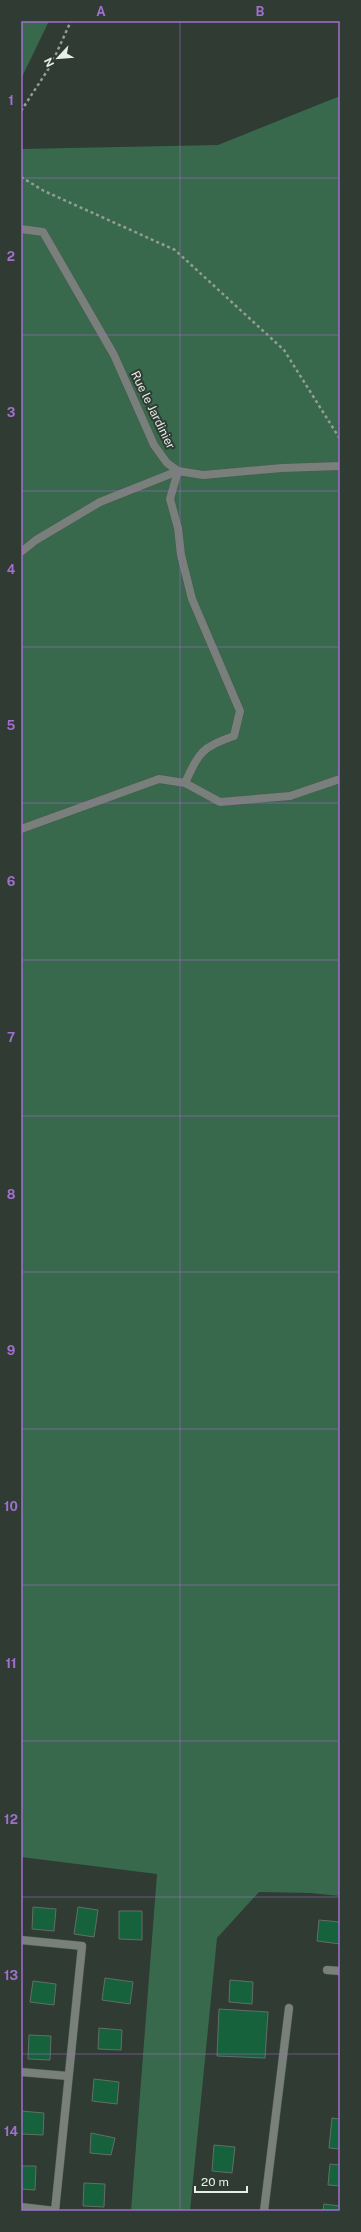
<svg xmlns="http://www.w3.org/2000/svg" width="361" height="2232" font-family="'Public Sans',sans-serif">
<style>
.green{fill:#38694d}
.building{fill:#16623d;stroke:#626e66}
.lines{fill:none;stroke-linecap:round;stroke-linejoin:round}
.minor-casing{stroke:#4c5850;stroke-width:9}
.path{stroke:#939c95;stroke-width:2.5;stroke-dasharray:3 3;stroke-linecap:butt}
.minor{stroke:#797f7b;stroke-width:8}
.grid{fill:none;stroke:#a170ce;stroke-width:1;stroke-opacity:0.55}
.labels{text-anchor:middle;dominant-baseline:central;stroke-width:4;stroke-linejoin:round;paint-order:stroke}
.street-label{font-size:12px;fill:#e7eee9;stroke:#2f3b33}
.neatline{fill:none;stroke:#a170ce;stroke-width:1.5}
.grid-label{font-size:13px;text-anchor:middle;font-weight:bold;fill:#a170ce}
</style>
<rect width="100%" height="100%" fill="#2f3b33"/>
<!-- green -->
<path class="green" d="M21 21H49L21 79Z
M340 96V1896L310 1893 259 1892 217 1938 190 2211H131L157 1874 21 1857V149L218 145Z"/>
<!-- building -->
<path class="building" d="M33 1907 56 1909 54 1931 32 1929Z
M78 1907 98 1910 94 1937 74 1934Z
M119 1911H142V1940L119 1939Z
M319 1920 340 1922V1944L317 1941Z
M105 1978 133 1982 130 2004 102 2000Z
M230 1980 253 1982 252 2004 229 2002Z
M33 1981 56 1984 54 2005 30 2002Z
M219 2009 268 2012 265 2058 217 2056Z
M99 2028 122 2030 121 2050 98 2049Z
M29 2035 51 2036 50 2060 28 2059Z
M94 2079 119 2082 117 2104 92 2101Z
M21 2111 44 2113 43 2135 21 2134Z
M332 2118 340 2119V2149L329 2148Z
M91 2133 115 2138 111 2155 90 2153Z
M214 2145 235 2147 232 2173 212 2171Z
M330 2164 340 2165V2186L328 2185Z
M21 2166H36L35 2190 21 2189Z
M84 2183 105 2184 104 2207 83 2206Z
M324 2204 340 2206V2211H323Z"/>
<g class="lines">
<defs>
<path id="minor" d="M21 229 43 232 114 355 154 445 167 463 178 471 203 475 282 468 340 466
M21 552 36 540 100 502 178 471 170 499 178 528 181 555 192 599 240 711 234 736C201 747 199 753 185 783
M21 829 159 779 185 783 220 802 290 796 340 779
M21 1940 82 1946 55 2211 21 2207
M327 1970 340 1971
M21 2072 68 2076
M264 2211 289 2008"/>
</defs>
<!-- minor casing -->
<use href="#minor" class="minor-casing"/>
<!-- path -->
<path class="path" d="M21 111 51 65 71 21
M21 177 44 191 175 250 284 350 340 439"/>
<!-- minor -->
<use href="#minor" class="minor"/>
</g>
<!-- grid -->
<path class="grid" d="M180 21V2211M21 178H340M21 335H340M21 491H340M21 647H340M21 803H340M21 960H340M21 1116H340M21 1272H340M21 1429H340M21 1585H340M21 1741H340M21 1897H340M21 2054H340"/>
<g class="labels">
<!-- street labels -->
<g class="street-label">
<text transform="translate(153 410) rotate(64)">Rue le Jardinier</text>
</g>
</g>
<!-- border -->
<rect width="361" height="2232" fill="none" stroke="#2f3b33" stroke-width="44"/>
<!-- north arrow -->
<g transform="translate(58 58) rotate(244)" stroke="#2f3b33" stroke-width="3" paint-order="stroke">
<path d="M0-3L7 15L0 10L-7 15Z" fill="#e7eee9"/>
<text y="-6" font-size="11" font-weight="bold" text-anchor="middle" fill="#e7eee9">N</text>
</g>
<!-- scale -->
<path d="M195 2186v6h52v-6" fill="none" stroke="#e7eee9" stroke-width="2"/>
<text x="201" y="2186" font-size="12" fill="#e7eee9" stroke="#2f3b33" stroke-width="3" paint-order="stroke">20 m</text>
<rect x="22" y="22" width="317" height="2188" class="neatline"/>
<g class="grid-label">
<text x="101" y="16">A</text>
<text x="260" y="16">B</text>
<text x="11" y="105">1</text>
<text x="11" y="261">2</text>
<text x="11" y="417">3</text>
<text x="11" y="574">4</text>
<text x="11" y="730">5</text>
<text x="11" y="886">6</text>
<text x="11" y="1042">7</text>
<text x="11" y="1199">8</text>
<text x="11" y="1355">9</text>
<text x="11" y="1511">10</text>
<text x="11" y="1668">11</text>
<text x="11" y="1824">12</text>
<text x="11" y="1980">13</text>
<text x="11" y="2136">14</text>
</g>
</svg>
